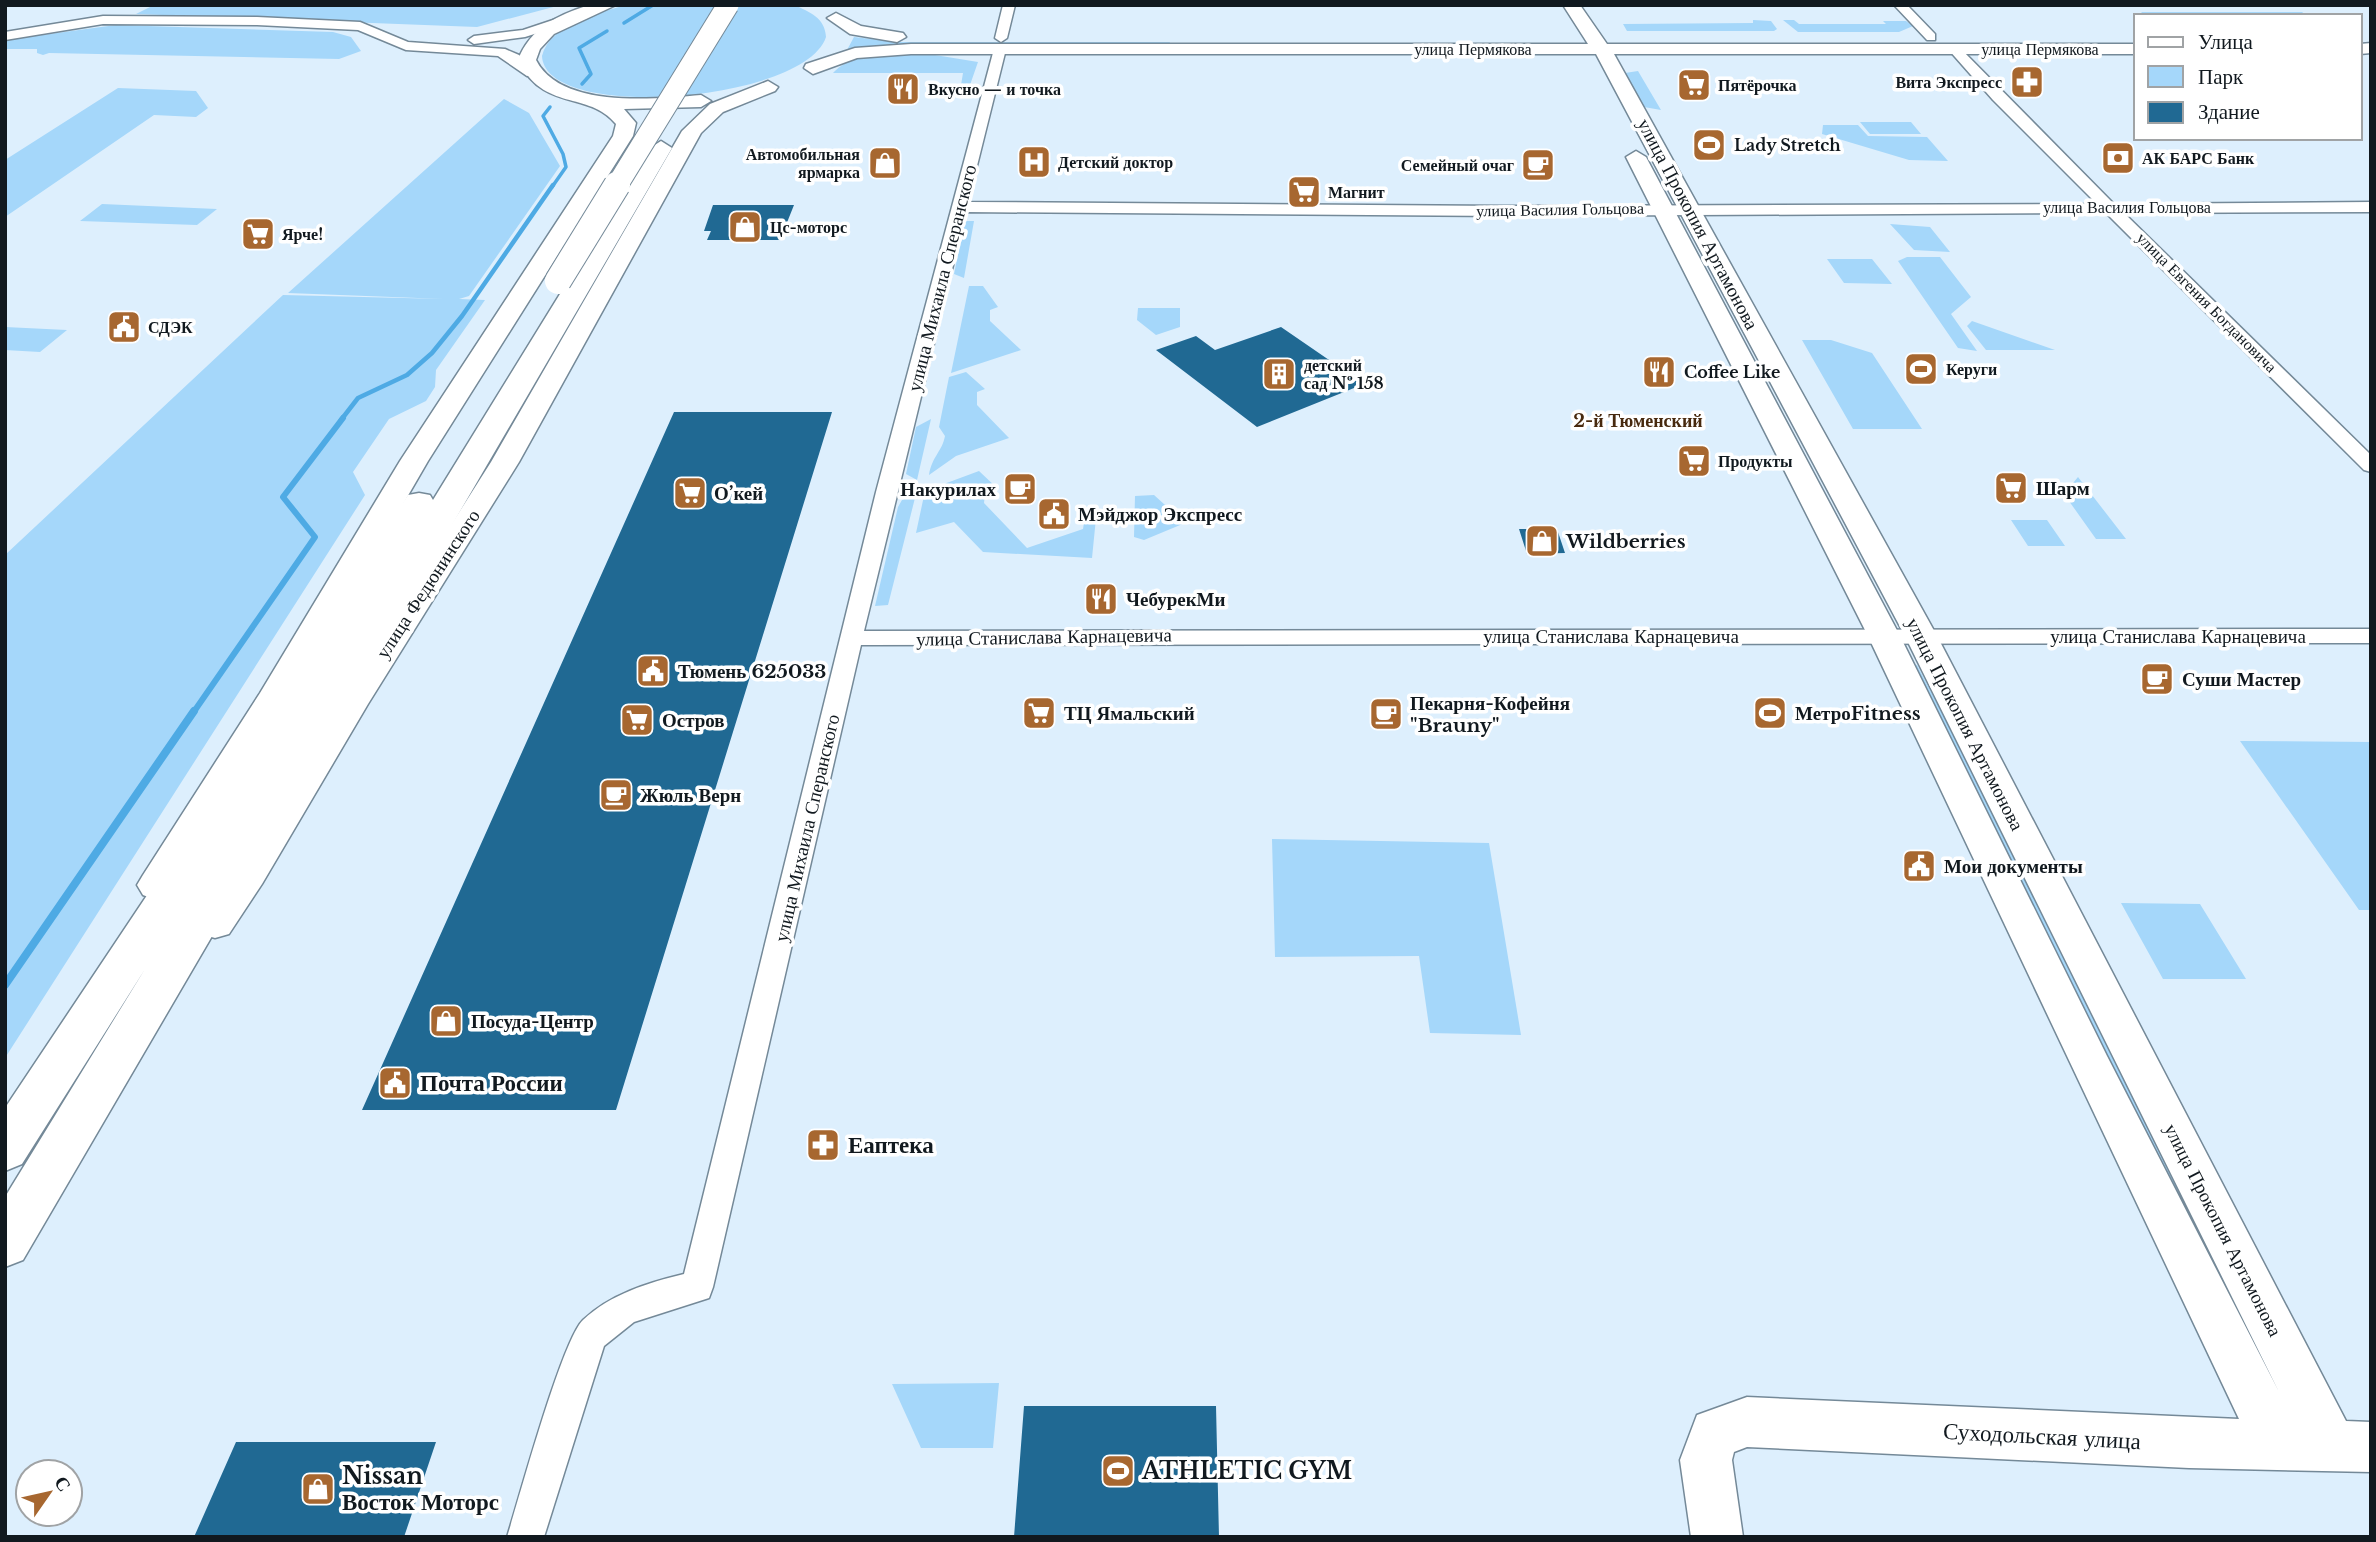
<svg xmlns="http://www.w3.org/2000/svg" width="2376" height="1542" font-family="'Libre Baskerville',serif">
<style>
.green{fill:#a5d7fa}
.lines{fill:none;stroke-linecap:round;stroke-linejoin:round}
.stream-far3{stroke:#4eaae4;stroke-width:3.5}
.stream-far2{stroke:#4eaae4;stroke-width:4.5}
.stream-far1{stroke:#4eaae4;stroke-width:6}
.stream{stroke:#4eaae4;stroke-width:8}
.building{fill:#206993}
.street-casing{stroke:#748998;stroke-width:3}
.secondary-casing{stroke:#748998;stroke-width:3}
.highway-casing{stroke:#748998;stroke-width:3}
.street{fill:#fff;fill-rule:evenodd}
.secondary{fill:#fff;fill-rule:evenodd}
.highway{fill:#fff;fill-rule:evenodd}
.highway-bridge-far1-casing{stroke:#748998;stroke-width:23;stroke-linecap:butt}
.highway-bridge-casing{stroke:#748998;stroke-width:28;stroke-linecap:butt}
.highway-bridge-far1{stroke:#fff;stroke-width:21}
.highway-bridge{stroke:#fff;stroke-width:26}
.labels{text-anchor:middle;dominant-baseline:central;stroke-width:7;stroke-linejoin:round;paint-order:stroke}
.far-street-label{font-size:16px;fill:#11191f;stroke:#fff}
.far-poi-label{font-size:16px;font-weight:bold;fill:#11191f;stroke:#fff;text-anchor:start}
.far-neighbourhood-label{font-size:18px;font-weight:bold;fill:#47290e;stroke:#fff}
.street-label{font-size:19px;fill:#11191f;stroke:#fff}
.poi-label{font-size:19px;font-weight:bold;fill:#11191f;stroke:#fff;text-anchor:start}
.near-poi-label{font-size:23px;font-weight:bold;fill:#11191f;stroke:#fff;text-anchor:start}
.near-street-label{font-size:23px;fill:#11191f;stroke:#fff}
</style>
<rect width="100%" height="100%" fill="#ddeffd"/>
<!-- green -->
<path class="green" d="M154 5H561L477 27 136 14Z
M626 5H794C810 12 825 18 826 37 805 102 545 123 542 56 550 24 598 13 626 5Z
M2141 12H2302L2307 16H2145Z
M1753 20 1771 21 1777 29 1774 31H1627L1623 24 1753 23Z
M1783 20H1794L1799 24H1886L1883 21H1906L1913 26 1899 32H1798Z
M116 25 333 32 351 37 361 51 339 59 49 53 43 55 37 53V49H5V40Z
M854 37 897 42H1170L1169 45H897L847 50Z
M935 55 978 62 970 85H961L963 73H833C856 48 904 56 935 55Z
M1638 71 1661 110 1644 107 1625 73Z
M118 88 196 91 208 108 196 117 154 115 5 217V160Z
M504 99 529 113 560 166 469 296 459 299 485 300 436 370 435 387 426 401 389 419 353 472 365 495 5 1058V555L283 295 444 299 288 293Z
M1860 122H1911L1921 134H1870Z
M1823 125H1858L1868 136 1927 137 1948 161 1909 160 1822 134Z
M102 204 217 209 197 225 80 221Z
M965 221H974L964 278 954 274Z
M1890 224 1930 227 1950 252 1914 250Z
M1907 257H1940L1971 297 1951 314 1977 351 1958 348 1898 261Z
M1827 259H1872L1892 284 1844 283Z
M969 286H983L998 307 990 310V321L1021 350 951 373Z
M1138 308H1180V327L1156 335 1137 320Z
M1972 321 2055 350H1986L1967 326Z
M5 327 67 330 40 352 5 350Z
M1802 340H1831L1872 353 1922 429H1853Z
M966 372 985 389 977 392V405L1009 438 956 456 929 475C932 456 942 452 945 436L939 427 949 377Z
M931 419 917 480 906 474 916 427Z
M979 471 997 488 985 493 984 503 1027 548 1083 529 1085 517 1096 518 1092 558 983 552 954 522 916 533 925 491Z
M2078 477 2126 539H2096L2064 494Z
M916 494 888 605 875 606 898 507 902 500Z
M1154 495 1185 523 1144 540 1134 537 1135 496Z
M2011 520H2047L2065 546H2028Z
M1906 665H1917L2258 1323H2241Z
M2240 741 2371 742V910H2359Z
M1272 839 1489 843 1521 1035 1430 1033 1419 956 1275 957Z
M2121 903 2200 904 2246 979H2163Z
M999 1383 993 1448H921L892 1384Z"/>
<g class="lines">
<!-- stream-far3 -->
<path class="stream-far3" d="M624 23 653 5
M582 84 591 74 579 48 607 31
M550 107 543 116 563 154 566 167 552 187"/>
<!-- stream-far2 -->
<path class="stream-far2" d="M341 420 358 398 407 375 432 353 462 316 553 185"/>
<!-- stream-far1 -->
<path class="stream-far1" d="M193 713 315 537 283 497 343 418"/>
<!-- stream -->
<path class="stream" d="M5 985 194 711"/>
</g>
<!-- building -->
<path class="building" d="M713 205H794L780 240H707L711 231H704Z
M1281 327 1364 384 1257 427 1156 350 1196 336 1215 350Z
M674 412H832L616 1110H362Z
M1519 529H1557L1565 553 1527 554Z
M1024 1406H1216L1219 1537H1014Z
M236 1442H436L404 1537H194Z"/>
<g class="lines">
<defs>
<path id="street" d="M1003 5H1015L1007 38 1001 42 995 38Z
M1894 5H1907L1935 34V40H1927Z
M571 14 575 15V21L525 37 474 44 468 40 474 36 523 30Z
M103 16 257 17 360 22 408 42 505 49 519 55 539 73 527 76 498 56 406 50 358 30 257 25 103 24 5 40V32Z
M1000 45 1006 49 968 202 1503 206 2097 204 1993 100 1948 49 1958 46 2114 204 2371 202V212L2124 213 2371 455V472L2364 470 2106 213 1503 216 966 212 864 631 2371 629V643L861 645 713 1287 709 1298 634 1322 604 1346 544 1537H507C519 1499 562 1340 583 1320 611 1294 647 1283 684 1274L876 492 994 49Z"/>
<path id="secondary" d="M589 5H616L554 34 540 49 536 60C561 109 654 99 701 95L711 101 701 107 624 109 636 123 633 136 428 461 289 701 169 895 156 900 143 895 137 885 143 875 260 693 400 461 613 136 616 124C588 90 544 113 518 60 530 28 558 15 589 5Z
M1563 5H1580L1607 44H2136V54H1614L1937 636 2346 1421 2371 1422V1472L2189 1468 1747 1447 1734 1452 1732 1460 1743 1537H1691L1680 1460 1697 1415 1747 1397 2239 1419 1868 636 1626 157 1636 151 1646 157 1900 636 2107 1056 2279 1392 1905 636 1596 54H911L857 58 813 74 804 68 806 64 855 48 911 44H1588Z
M836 13 861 26 903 33 906 37 897 42 850 34 827 18Z
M2371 43V53L2360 54V44Z
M768 81 778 87 775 91 723 112 701 133 519 462 368 704 262 884 229 934 215 938 201 934 196 923 236 864 491 462 682 131 710 104Z"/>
<path id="highway" d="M661 141 672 148 23 1260 5 1267V1197L145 969 22 1164 5 1171V1108L250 741 408 495 419 493 430 495 433 500 650 148Z"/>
</defs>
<!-- street casing -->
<use href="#street" class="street-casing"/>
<!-- secondary casing -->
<use href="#secondary" class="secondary-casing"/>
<!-- highway casing -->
<use href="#highway" class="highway-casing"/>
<!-- street -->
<use href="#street" class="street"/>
<!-- secondary -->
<use href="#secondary" class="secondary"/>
<!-- highway -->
<use href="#highway" class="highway"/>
<defs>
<path id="highway-bridge-far1" d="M616 187 728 5"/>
<path id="highway-bridge" d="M558 281 617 185"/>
</defs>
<!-- highway-bridge-far1 casing -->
<use href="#highway-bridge-far1" class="highway-bridge-far1-casing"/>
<!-- highway-bridge casing -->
<use href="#highway-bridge" class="highway-bridge-casing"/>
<!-- highway-bridge-far1 -->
<use href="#highway-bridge-far1" class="highway-bridge-far1"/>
<!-- highway-bridge -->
<use href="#highway-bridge" class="highway-bridge"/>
</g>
<!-- icons -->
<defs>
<symbol id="pharmacy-square" viewBox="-11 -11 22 22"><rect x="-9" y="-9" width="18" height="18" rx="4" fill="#a76730" stroke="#fff"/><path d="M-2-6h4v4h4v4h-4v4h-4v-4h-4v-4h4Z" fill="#fff"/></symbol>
<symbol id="supermarket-square" viewBox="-11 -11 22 22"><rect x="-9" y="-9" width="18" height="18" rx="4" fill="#a76730" stroke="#fff"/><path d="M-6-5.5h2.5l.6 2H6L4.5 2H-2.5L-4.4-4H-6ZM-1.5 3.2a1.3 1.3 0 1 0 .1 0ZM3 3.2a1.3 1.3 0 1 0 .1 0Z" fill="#fff"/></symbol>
<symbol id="restaurant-square" viewBox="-11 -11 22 22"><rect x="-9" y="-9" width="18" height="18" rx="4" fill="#a76730" stroke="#fff"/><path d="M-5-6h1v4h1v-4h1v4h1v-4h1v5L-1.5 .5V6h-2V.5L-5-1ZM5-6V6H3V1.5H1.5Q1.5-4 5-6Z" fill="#fff"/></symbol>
<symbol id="stadium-square" viewBox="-11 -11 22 22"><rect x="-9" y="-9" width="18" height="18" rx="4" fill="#a76730" stroke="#fff"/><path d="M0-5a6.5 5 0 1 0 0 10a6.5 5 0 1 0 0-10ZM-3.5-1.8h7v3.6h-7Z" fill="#fff"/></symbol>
<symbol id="bank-square" viewBox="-11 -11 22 22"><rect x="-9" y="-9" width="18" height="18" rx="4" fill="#a76730" stroke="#fff"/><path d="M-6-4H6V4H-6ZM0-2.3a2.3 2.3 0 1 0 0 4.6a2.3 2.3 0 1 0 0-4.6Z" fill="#fff"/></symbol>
<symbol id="hospital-square" viewBox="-11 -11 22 22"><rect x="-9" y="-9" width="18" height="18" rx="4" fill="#a76730" stroke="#fff"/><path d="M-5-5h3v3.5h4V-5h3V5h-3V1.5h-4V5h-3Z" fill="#fff"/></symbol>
<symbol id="shop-square" viewBox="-11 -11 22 22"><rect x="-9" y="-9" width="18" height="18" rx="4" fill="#a76730" stroke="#fff"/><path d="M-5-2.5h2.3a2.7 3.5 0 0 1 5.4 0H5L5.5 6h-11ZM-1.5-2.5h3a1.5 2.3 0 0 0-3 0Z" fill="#fff"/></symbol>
<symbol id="cafe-square" viewBox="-11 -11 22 22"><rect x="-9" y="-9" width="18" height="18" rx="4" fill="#a76730" stroke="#fff"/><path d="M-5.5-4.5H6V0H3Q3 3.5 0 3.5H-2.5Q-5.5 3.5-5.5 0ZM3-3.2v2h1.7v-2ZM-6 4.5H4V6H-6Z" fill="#fff"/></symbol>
<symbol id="civic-square" viewBox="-11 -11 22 22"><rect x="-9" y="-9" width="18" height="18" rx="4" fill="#a76730" stroke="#fff"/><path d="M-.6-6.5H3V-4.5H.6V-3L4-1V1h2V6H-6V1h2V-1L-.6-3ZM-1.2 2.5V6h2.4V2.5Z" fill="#fff"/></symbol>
<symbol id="building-square" viewBox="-11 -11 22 22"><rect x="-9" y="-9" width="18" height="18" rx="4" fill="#a76730" stroke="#fff"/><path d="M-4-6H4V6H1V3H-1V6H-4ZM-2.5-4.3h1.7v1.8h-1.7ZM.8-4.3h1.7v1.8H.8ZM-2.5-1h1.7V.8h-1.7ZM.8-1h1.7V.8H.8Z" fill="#fff"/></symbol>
</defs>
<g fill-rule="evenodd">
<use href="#pharmacy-square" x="2008" y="63" width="38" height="38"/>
<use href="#supermarket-square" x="1675" y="66" width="38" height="38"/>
<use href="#restaurant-square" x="884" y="70" width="38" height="38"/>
<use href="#stadium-square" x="1690" y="126" width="38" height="38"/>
<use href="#bank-square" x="2099" y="139" width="38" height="38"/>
<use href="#hospital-square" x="1015" y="143" width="38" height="38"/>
<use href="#shop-square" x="866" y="144" width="38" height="38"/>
<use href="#cafe-square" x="1519" y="146" width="38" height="38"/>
<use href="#supermarket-square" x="1285" y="173" width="38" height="38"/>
<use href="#shop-square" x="726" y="208" width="38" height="38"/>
<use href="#supermarket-square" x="239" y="215" width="38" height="38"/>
<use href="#civic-square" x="105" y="308" width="38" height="38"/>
<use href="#stadium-square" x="1902" y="350" width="38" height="38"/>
<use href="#restaurant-square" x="1640" y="353" width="38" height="38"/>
<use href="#building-square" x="1260" y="355" width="38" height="38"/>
<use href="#supermarket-square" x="1675" y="442" width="38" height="38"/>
<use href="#supermarket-square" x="1992" y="469" width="38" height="38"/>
<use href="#cafe-square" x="1001" y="470" width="38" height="38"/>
<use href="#supermarket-square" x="671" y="474" width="38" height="38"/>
<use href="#civic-square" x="1035" y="495" width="38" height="38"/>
<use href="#shop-square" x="1523" y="522" width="38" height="38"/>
<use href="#restaurant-square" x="1082" y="580" width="38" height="38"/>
<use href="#civic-square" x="634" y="652" width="38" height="38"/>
<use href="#cafe-square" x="2138" y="660" width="38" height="38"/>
<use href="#supermarket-square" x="1020" y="694" width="38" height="38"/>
<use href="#stadium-square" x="1751" y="694" width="38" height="38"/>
<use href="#cafe-square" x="1367" y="695" width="38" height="38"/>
<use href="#supermarket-square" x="618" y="701" width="38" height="38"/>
<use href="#cafe-square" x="597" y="776" width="38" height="38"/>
<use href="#civic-square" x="1900" y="847" width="38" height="38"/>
<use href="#shop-square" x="427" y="1002" width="38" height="38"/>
<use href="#civic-square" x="376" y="1064" width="38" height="38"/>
<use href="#pharmacy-square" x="804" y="1126" width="38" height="38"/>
<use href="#stadium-square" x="1099" y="1452" width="38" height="38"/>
<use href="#shop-square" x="299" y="1470" width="38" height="38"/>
</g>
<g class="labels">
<!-- far-street labels -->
<g class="far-street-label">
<text x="1473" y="49">улица Пермякова</text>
<text x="2040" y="49">улица Пермякова</text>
<text x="2127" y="207">улица Василия Гольцова</text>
<text transform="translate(1560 209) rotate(-1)">улица Василия Гольцова</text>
<text transform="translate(2207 302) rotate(45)">улица Евгения Богдановича</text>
</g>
<!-- far-poi labels -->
<g class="far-poi-label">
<text x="2002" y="82" text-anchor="end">Вита Экспресс</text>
<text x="1718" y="85">Пятёрочка</text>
<text x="928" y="89">Вкусно — и точка</text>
<text x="1734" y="145">Lady Stretch</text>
<text x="860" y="154" text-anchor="end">Автомобильная<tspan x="860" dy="18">ярмарка</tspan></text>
<text x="2142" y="158">АК БАРС Банк</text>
<text x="1058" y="162">Детский доктор</text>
<text x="1514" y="165" text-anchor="end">Семейный очаг</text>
<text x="1328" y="192">Магнит</text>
<text x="770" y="227">Цс-моторс</text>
<text x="282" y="234">Ярче!</text>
<text x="148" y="327">СДЭК</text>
<text x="1304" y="365">детский<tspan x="1304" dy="18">сад № 158</tspan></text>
<text x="1946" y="369">Керуги</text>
<text x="1684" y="372">Coffee Like</text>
<text x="1718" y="461">Продукты</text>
</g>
<!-- far-neighbourhood labels -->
<g class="far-neighbourhood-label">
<text x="1638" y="421">2-й Тюменский</text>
</g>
<!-- street labels -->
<g class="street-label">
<text transform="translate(1698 224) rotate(62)">улица Прокопия Артамонова</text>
<text transform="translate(942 278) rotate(-76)">улица Михаила Сперанского</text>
<text transform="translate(428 584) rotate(-57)">улица Федюнинского</text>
<text x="1611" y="636">улица Станислава Карнацевича</text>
<text x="2178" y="636">улица Станислава Карнацевича</text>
<text transform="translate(1044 637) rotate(-1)">улица Станислава Карнацевича</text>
<text transform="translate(1965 724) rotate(63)">улица Прокопия Артамонова</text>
<text transform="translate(807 828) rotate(-77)">улица Михаила Сперанского</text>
<text transform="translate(2223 1230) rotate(63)">улица Прокопия Артамонова</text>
</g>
<!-- poi labels -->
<g class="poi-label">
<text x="2036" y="488">Шарм</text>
<text x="996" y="489" text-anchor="end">Накурилах</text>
<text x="714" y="493">О’кей</text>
<text x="1078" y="514">Мэйджор Экспресс</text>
<text x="1566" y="541">Wildberries</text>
<text x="1126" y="599">ЧебурекМи</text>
<text x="678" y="671">Тюмень 625033</text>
<text x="2182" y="679">Суши Мастер</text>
<text x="1410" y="703">Пекарня-Кофейня<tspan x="1410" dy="22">"Brauny"</tspan></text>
<text x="1064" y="713">ТЦ Ямальский</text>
<text x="1795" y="713">МетроFitness</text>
<text x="662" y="720">Остров</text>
<text x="640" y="795">Жюль Верн</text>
<text x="1944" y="866">Мои документы</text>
<text x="471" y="1021">Посуда-Центр</text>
</g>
<!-- near-poi labels -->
<g class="near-poi-label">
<text x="420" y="1083">Почта России</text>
<text x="848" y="1145">Еаптека</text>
<text x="1142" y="1471">ATHLETIC GYM</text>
<text x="342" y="1476">Nissan<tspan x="342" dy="26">Восток Моторс</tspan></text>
</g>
<!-- near-street labels -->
<g class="near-street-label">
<text transform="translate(2042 1436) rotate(3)">Суходольская улица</text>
</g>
</g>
<!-- border -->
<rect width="2376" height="1542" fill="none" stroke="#11191f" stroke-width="14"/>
<!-- legend -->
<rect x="2134" y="14" width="228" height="126" fill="#ffffff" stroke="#a0a3a5" stroke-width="2"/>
<rect x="2148" y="37" width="35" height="10" fill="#ffffff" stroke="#a0a3a5" stroke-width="2"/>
<text x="2198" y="49" font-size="21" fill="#11191f">Улица</text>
<rect x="2148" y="66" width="35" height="21" fill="#a5d7fa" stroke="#a0a3a5" stroke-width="2"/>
<text x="2198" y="84" font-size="21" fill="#11191f">Парк</text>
<rect x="2148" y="102" width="35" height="21" fill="#206993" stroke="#a0a3a5" stroke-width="2"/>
<text x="2198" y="119" font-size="21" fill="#11191f">Здание</text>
<!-- north arrow -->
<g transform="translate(49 1493) rotate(56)"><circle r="33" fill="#ffffff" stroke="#a0a3a5" stroke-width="2"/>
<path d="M0-5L12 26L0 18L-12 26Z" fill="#a76730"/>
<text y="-10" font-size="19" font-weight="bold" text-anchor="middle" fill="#11191f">С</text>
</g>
</svg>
